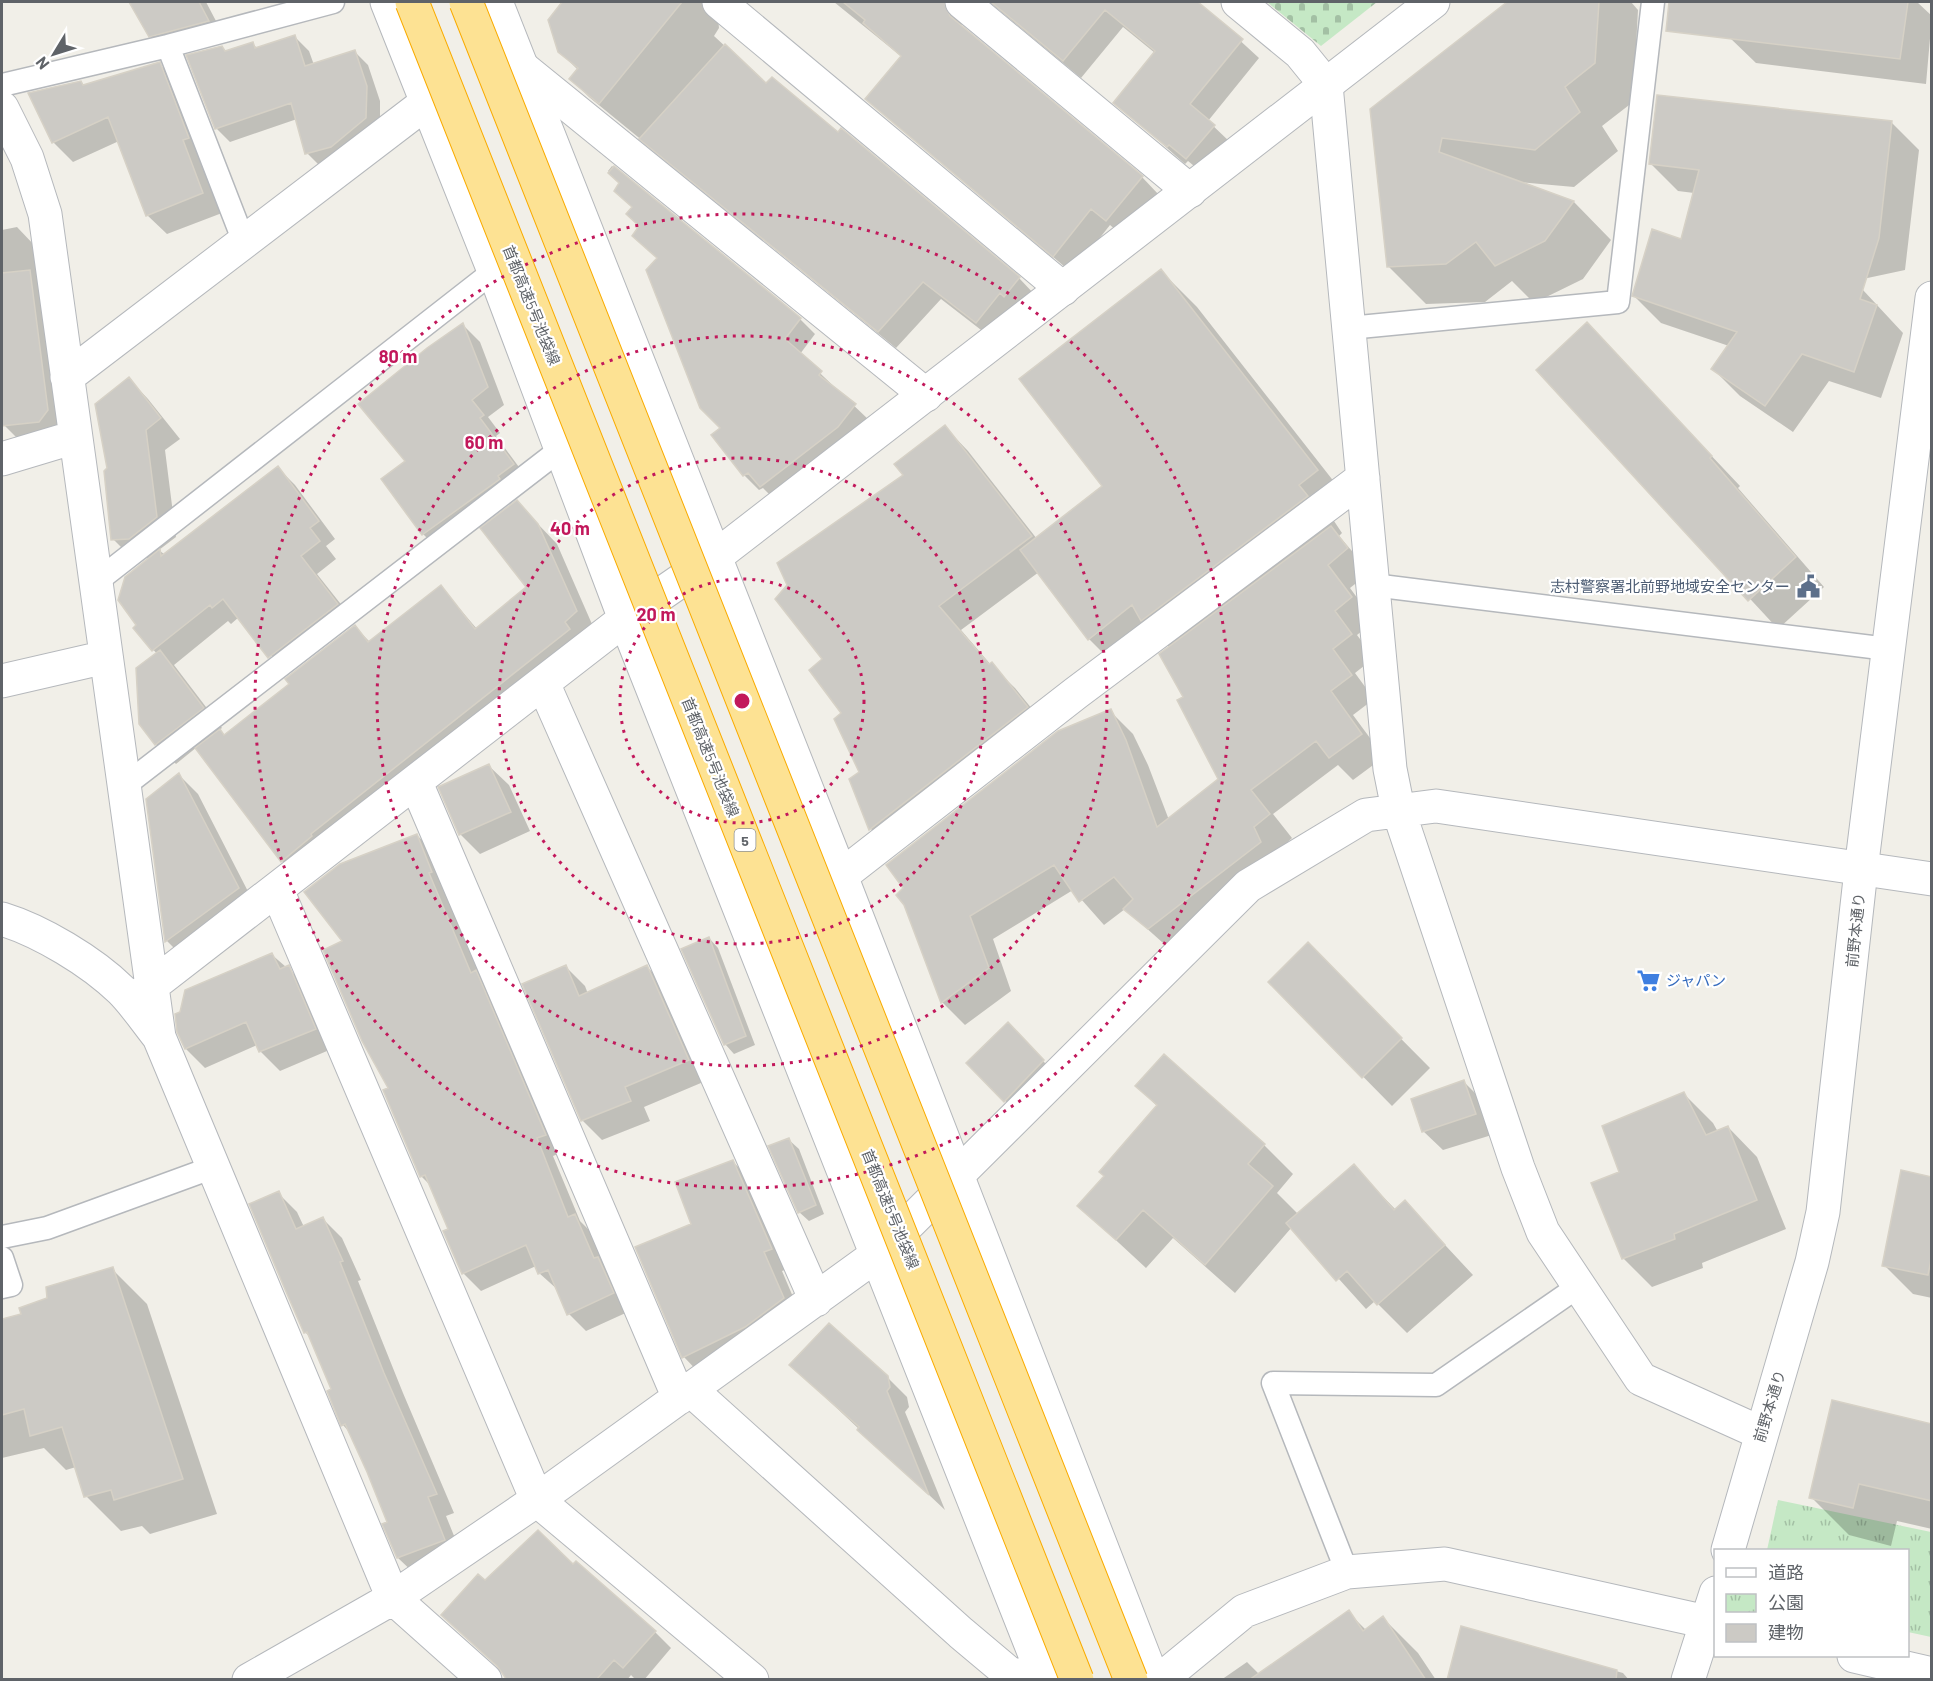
<svg xmlns="http://www.w3.org/2000/svg" width="1933" height="1681" font-family="Barlow,'Noto Sans JP',sans-serif">
<style>
.cemetery{fill:url(#cemetery-stones)}
.park{fill:url(#park-tufts)}
.shadow{fill:#0003}
.building{fill:#cccac5;stroke:#d6d1c6;stroke-width:1.5}
.lines{fill:none;stroke-linecap:round;stroke-linejoin:round}
.service-casing{stroke:#b5b8bc;stroke-width:25}
.minor-casing{stroke:#b5b8bc;stroke-width:35}
.tertiary-casing{stroke:#b5b8bc;stroke-width:35}
.service{stroke:#fff;stroke-width:22}
.minor{stroke:#fff;stroke-width:33}
.tertiary{stroke:#fff;stroke-width:33}
.motorway-bridge-casing{stroke:#f9ab00;stroke-width:35;stroke-linecap:butt}
.motorway-bridge{stroke:#fde293;stroke-width:33}
.ring{fill:none;stroke:#c2185b;stroke-width:3;stroke-dasharray:3 6}
.labels{text-anchor:middle;dominant-baseline:central;stroke-width:4.5;stroke-linejoin:round;paint-order:stroke}
.shield{fill:#fff;stroke:#8f9295;stroke-width:1.5}
.shield-label{font-size:14px;font-weight:bold;fill:#5f6368}
.street-label{font-size:15px;fill:#5f6368;stroke:#fff}
.service-label{font-size:15px;fill:#4e5e75;stroke:#fff;text-anchor:end}
.shop-label{font-size:15px;fill:#366cbe;stroke:#fff;text-anchor:start}
.centre{fill:#c2185b;stroke:#fff;stroke-width:3}
.ring-label{font-size:18px;text-anchor:middle;font-weight:bold;fill:#c2185b;stroke:#fff;stroke-width:4.5;stroke-linejoin:round;paint-order:stroke}
</style>
<defs>
<pattern id="cemetery-stones" width="16" height="16" patternUnits="userSpaceOnUse" patternTransform="scale(1.5)"><rect width="16" height="16" fill="#c5e8c5"/><path d="M2 7V4a2 2 0 0 1 4 0v3zM10 15v-3a2 2 0 0 1 4 0v3z" fill="#a3c0a4"/></pattern>
<pattern id="park-tufts" width="24" height="20" patternUnits="userSpaceOnUse" patternTransform="scale(1.5)"><rect width="24" height="20" fill="#c5e8c5"/><path d="M3 7l-1-3M5 7V3M7 7l1-3M15 17l-1-3M17 17v-4M19 17l1-3" fill="none" stroke="#a3c0a4"/></pattern>
</defs>
<rect width="100%" height="100%" fill="#f1efe8"/>
<!-- cemetery -->
<path class="cemetery" d="M1267 2H1377L1321 46Z"/>
<!-- park -->
<path class="park" d="M1778 1500 1931 1532V1637L1908 1632V1550H1767Z"/>
<!-- shadow -->
<path class="shadow" d="M130 2H206L226 40 169 55 150 36Z
M564 2H731L718 18 719 28 714 36 767 85 1019 278 1036 296 994 340 941 299 896 348 589 97 571 79 578 70 559 51 549 20Z
M834 2H974L961 18 962 28 1142 177 1159 195 1124 237 1110 225 1072 273 867 99 902 57Z
M986 2H1198L1259 58 1208 121 1231 143 1205 175 1188 161 1185 164 1115 102 1155 53 1123 27 1081 78 993 5Z
M1509 2H1631L1638 10 1633 102 1602 126 1618 151 1574 187 1517 182 1574 202 1611 240 1583 279 1534 303 1512 281 1485 302 1426 304 1388 266 1371 110Z
M1701 2H1917L1932 16 1926 84 1756 63 1729 37Z
M295 37 309 51 314 65 354 51 368 65 380 101V132L321 167 307 153 297 119 230 142 216 128 221 47 226 52 252 43 257 48Z
M159 64 179 83 222 213 167 234 147 215 119 141 73 162 53 142 84 87Z
M1892 123 1919 150 1905 270 1816 289 1863 290 1903 333 1881 398 1829 381 1793 432 1740 396 1713 369 1729 346 1661 323 1634 296 1682 241 1694 193 1678 191 1651 164Z
M612 166 800 319 815 334 800 354 870 421 777 502 763 488 759 490 744 475 722 428 658 259 621 183 608 171Z
M17 227 36 247 67 430 24 445 4 425 2 406V230Z
M1161 271 1197 307 1353 506 1334 521 1342 533 1339 536 1370 572 1350 588 1374 621 1357 635 1374 658 1355 673 1374 699 1353 715 1384 757 1353 780 1338 765 1273 814 1292 838 1172 951 1125 909 1104 925 1073 890 993 939 1011 991 965 1025 942 1002 906 905 1110 711 1133 734 1148 765 1169 820 1220 780 1185 698 1170 648 1165 643 1125 675 1089 639 1039 572 961 630 991 665 1015 688 1050 731 894 853 871 829 851 780 860 773 825 660 905 475 945 427 968 451 1037 539 1104 486Z
M1587 324 1740 486 1738 488 1824 587 1778 629 1538 370Z
M463 325 480 342 504 405 488 417 500 433 496 436 530 482 440 551 423 534 407 461Z
M129 379 148 399 180 439 165 450 176 537 159 550 165 555 278 468 295 485 335 539 326 546 336 559 317 574 355 622 287 674 239 617 231 624 228 621 174 665 222 728 219 730 225 736 291 684 355 627 370 642 441 587 477 629 528 587 517 502 557 544 595 631 301 880 282 861 197 747 176 764 156 744 157 654 135 628 138 625 152 558 133 559 113 539 109 469Z
M489 766 509 785 530 831 480 854 460 834Z
M179 775 198 794 257 909 186 960 167 941 148 809Z
M417 835 434 853 563 1152 553 1156 580 1221 592 1233 630 1311 586 1331 569 1314 558 1290 539 1273 536 1266 481 1291 464 1274 445 1232 450 1230 431 1186 421 1176 390 1089 344 942Z
M709 938 718 948 755 1045 734 1054 725 1044Z
M1308 945 1430 1068 1392 1106 1270 982Z
M271 954 308 986 334 1048 280 1071 260 1051 257 1045 205 1068 186 1049Z
M565 966 585 986 588 994 647 967 667 986 708 1080 644 1107 650 1121 602 1140 582 1120Z
M1027 1044 1062 1081 1024 1120 968 1063Z
M1464 1082 1483 1101 1495 1134 1443 1150 1423 1131Z
M1137 1086 1264 1145 1293 1174 1277 1193 1298 1214 1353 1166 1396 1210 1405 1202 1473 1275 1407 1333 1375 1301 1366 1309 1292 1227 1235 1293 1173 1238 1146 1268 1079 1206 1106 1177 1158 1107Z
M1684 1094 1713 1123 1718 1132 1728 1127 1757 1157 1786 1229 1702 1263 1703 1268 1652 1287 1623 1258 1621 1172Z
M789 1140 799 1149 824 1214 809 1221 799 1212Z
M733 1162 752 1180 790 1268 782 1271 802 1318 702 1376 684 1357 637 1248 693 1224Z
M1932 1178V1298L1913 1294 1884 1265Z
M278 1193 297 1212 304 1227 323 1219 342 1238 361 1280 358 1281 403 1393 454 1513 446 1516 463 1558 417 1576 398 1558 389 1523 351 1434 343 1425 333 1389 312 1339 305 1332Z
M112 1269 147 1304 217 1514 150 1534 142 1526 121 1531 86 1496 76 1467 66 1470 44 1448 2 1458V1320L23 1315 49 1299Z
M791 1365 887 1377 907 1397 909 1407 905 1412 945 1510Z
M1932 1425V1529L1897 1521 1891 1546 1849 1535 1811 1497Z
M485 1582 655 1632 671 1648 644 1680H636L631 1675 627 1680H509Z
M1348 1612 1366 1630 1383 1618 1418 1653 1436 1680H1221L1247 1662 1259 1674Z
M1462 1628 1623 1673 1629 1680H1448Z"/>
<!-- building -->
<path class="building" d="M129 2H199L209 21 149 37Z
M562 2H682L599 104 569 79 578 68 558 52 548 20Z
M843 2H944L950 16 1143 176 1106 221 1091 209 1053 257 865 99 901 56 863 23 865 20Z
M991 2H1198L1243 39 1190 104 1215 125 1186 159 1169 145 1167 147 1113 103 1155 51 1105 10 1063 61Z
M1507 2H1599L1595 63 1565 87 1580 112 1535 150 1442 138 1439 152 1574 201 1545 241 1495 266 1476 242 1446 264 1387 267 1370 109Z
M1669 2H1908L1900 59 1666 31Z
M295 35 305 66 355 50 367 86 366 118 331 147 305 154 291 103 215 129 186 55 222 46 225 51 253 42 255 48Z
M725 44 766 83 772 77 838 132 841 128 1020 277 1004 297 1000 293 976 323 923 282 878 332 639 139Z
M160 62 189 138 183 140 203 193 146 216 108 117 52 143 28 93 81 81 83 85Z
M1657 95 1892 121 1879 238 1860 299 1877 305 1854 372 1802 354 1765 406 1711 369 1737 332 1632 296 1652 229 1681 239 1699 170 1649 164Z
M614 166 801 318 785 339 822 371 819 375 856 404 838 427 760 487 748 473 743 476 711 435 720 428 700 408 646 270 657 258 632 236 639 226 626 214 632 207 614 191 619 183 608 173Z
M1161 269 1318 470 1299 485 1308 496 1141 621 1132 605 1088 640 1020 550 1102 486 1019 379Z
M30 270 48 410 39 422 2 426V273Z
M1587 322 1712 456 1710 458 1796 557 1748 601 1536 370Z
M463 323 488 387 472 400 484 415 480 418 514 464 498 476 500 479 422 535 381 479 405 461 358 404 427 348Z
M129 377 161 418 146 430 157 517 129 539 111 540 104 471 107 468 95 404Z
M945 425 1032 536 939 606 989 664 992 662 1028 707 869 830 849 779 859 772 834 719 841 713 809 670 822 659 775 599 787 585 777 563 903 475 894 464Z
M278 466 319 521 310 528 320 541 301 556 338 604 268 658 223 599 212 608 210 605 152 651 133 628 136 625 118 600 125 577 160 549 161 556Z
M517 500 538 524 577 611 565 622 570 629 311 834 312 836 281 862 195 748 220 729 224 735 289 684 285 679 355 625 368 642 441 585 475 629 526 587 480 528Z
M1331 526 1348 548 1328 565 1352 597 1335 611 1352 634 1333 649 1352 675 1331 691 1362 734 1329 758 1316 741 1251 790 1270 814 1254 827 1261 842 1148 929 1123 909 1133 899 1114 877 1079 902 1054 865 970 916 989 968 941 1003 904 905 896 895 903 888 886 865 1058 731 1111 709 1126 740 1157 827 1218 779 1177 700 1183 697 1159 654Z
M160 650 204 708 155 745 139 724 136 668Z
M489 764 511 812 459 835 438 787Z
M179 773 239 888 165 942 146 799Z
M417 834 432 872 429 873 471 973 476 970 546 1135 537 1138 568 1217 575 1214 594 1258 598 1257 614 1293 567 1315 548 1270 538 1274 526 1245 462 1274 443 1231 448 1229 425 1175 420 1177 383 1090 388 1088 362 1041 323 950 342 941 304 892 340 864Z
M709 937 746 1036 724 1045 681 949Z
M1308 942 1402 1038 1362 1078 1268 982Z
M272 953 280 969 289 965 316 1029 259 1052 246 1022 185 1049 177 1032 175 1014 180 1012 185 990Z
M566 965 579 996 647 965 689 1060 625 1087 631 1101 581 1121 522 984Z
M1008 1022 1044 1060 1004 1102 966 1063Z
M1164 1054 1265 1144 1248 1164 1273 1186 1205 1265 1143 1210 1116 1240 1077 1206 1104 1176 1099 1172 1157 1105 1135 1086Z
M1464 1080 1476 1114 1422 1132 1411 1099Z
M1684 1092 1706 1135 1728 1126 1757 1200 1674 1234 1675 1239 1622 1259 1591 1183 1619 1172 1602 1126Z
M789 1138 816 1205 798 1213 768 1146Z
M733 1160 772 1249 764 1252 784 1298 745 1327 682 1358 635 1247 691 1224 675 1182Z
M1354 1164 1394 1210 1405 1200 1445 1245 1377 1305 1347 1271 1336 1281 1286 1223Z
M1901 1170 1932 1177V1255L1928 1275 1882 1266Z
M279 1191 296 1229 323 1217 343 1261 340 1262 384 1373 437 1494 428 1497 445 1540 397 1558 382 1524 387 1522 367 1472 345 1424 341 1426 327 1391 331 1389 307 1332 304 1333 284 1287 249 1204Z
M113 1267 183 1479 114 1500 111 1490 84 1497 62 1427 30 1436 24 1409 2 1415V1319L21 1314 19 1308 47 1298 46 1287Z
M829 1323 888 1376 890 1387 887 1391 929 1495 857 1430 859 1427 789 1365Z
M1832 1400 1932 1424V1501L1859 1484 1853 1508 1809 1498Z
M538 1530 573 1564 576 1561 656 1631 623 1668 614 1660 596 1680H507L497 1666 441 1615 478 1574 485 1580Z
M1349 1610 1363 1631 1383 1616 1426 1680H1249Z
M1461 1626 1617 1670 1616 1680H1447Z"/>
<g class="lines">
<defs>
<path id="service" d="M168 46 244 242
M2 85 168 46 333 2
M1349 328 1618 302 1653 2
M96 582 494 271
M1373 585 1888 649
M124 786 561 449
M2 1237 47 1228 214 1167
M2 1258 11 1285 2 1287
M1347 1572 1273 1383 1436 1385 1579 1286"/>
<path id="minor" d="M387 2 494 271 625 619 1045 1680
M719 2 1063 289
M962 2 1190 191
M1238 2 1300 53 1326 85 1390 769 1398 809 1518 1168 1543 1232 1641 1379 1761 1433
M524 69 926 395
M2 108 27 158 45 214 159 1037
M67 377 426 103
M2 459 75 437
M2 681 106 657
M543 683 816 1300
M416 783 679 1398
M841 876 1076 693 1363 478
M277 890 537 1500 752 1680
M2 919C41 931 91 961 121 990 135 1004 147 1022 159 1037L393 1598 485 1680
M136 998 625 619
M691 1390 961 1633 1011 1675H1043
M249 1680 393 1598 537 1500 878 1254 1248 886 1366 815 1436 806 1932 879
M1160 1680 1244 1611 1347 1572 1445 1564 1707 1622"/>
<path id="tertiary" d="M496 2 841 876 1153 1680
M625 619 715 557 1433 2
M1728 1550 1812 1262 1823 1212 1861 870 1932 298
M1854 1656 1932 1674
M1688 1680 1716 1593"/>
</defs>
<!-- service casing -->
<use href="#service" class="service-casing"/>
<!-- minor casing -->
<use href="#minor" class="minor-casing"/>
<!-- tertiary casing -->
<use href="#tertiary" class="tertiary-casing"/>
<!-- service -->
<use href="#service" class="service"/>
<!-- minor -->
<use href="#minor" class="minor"/>
<!-- tertiary -->
<use href="#tertiary" class="tertiary"/>
<defs>
<path id="motorway-bridge" d="M412 2 1077 1680
M466 2 1131 1680"/>
</defs>
<!-- motorway-bridge casing -->
<use href="#motorway-bridge" class="motorway-bridge-casing"/>
<!-- motorway-bridge -->
<use href="#motorway-bridge" class="motorway-bridge"/>
</g>
<!-- distance rings -->
<g class="ring">
<circle cx="742" cy="701" r="122"/>
<circle cx="742" cy="701" r="243"/>
<circle cx="742" cy="701" r="365"/>
<circle cx="742" cy="701" r="487"/>
</g>
<!-- icons -->
<defs>
<symbol id="civic-bare" viewBox="-9 -9 18 18"><path d="M-.6-6.5H3V-4.5H.6V-3L4-1V1h2V6H-6V1h2V-1L-.6-3ZM-1.2 2.5V6h2.4V2.5Z" fill="#5c6f8a" stroke="#fff" stroke-width="2.5" paint-order="stroke"/></symbol>
<symbol id="supermarket-bare" viewBox="-9 -9 18 18"><path d="M-6-5.5h2.5l.6 2H6L4.5 2H-2.5L-4.4-4H-6ZM-1.5 3.2a1.3 1.3 0 1 0 .1 0ZM3 3.2a1.3 1.3 0 1 0 .1 0Z" fill="#3f7fe0" stroke="#fff" stroke-width="2.5" paint-order="stroke"/></symbol>
</defs>
<g fill-rule="evenodd">
<use href="#civic-bare" x="1792" y="570" width="33" height="33"/>
<use href="#supermarket-bare" x="1632" y="964" width="33" height="33"/>
</g>
<g class="labels">
<!-- shield labels -->
<rect class="shield" x="734.5" y="829" width="21" height="22" rx="4.5"/>
<g class="shield-label">
<text x="745" y="840">5</text>
</g>
<!-- street labels -->
<g class="street-label">
<text transform="translate(532 305) rotate(68)">首都高速5号池袋線</text>
<text transform="translate(711 757) rotate(68)">首都高速5号池袋線</text>
<text transform="translate(1855 930) rotate(-84)">前野本通り</text>
<text transform="translate(891 1209) rotate(68)">首都高速5号池袋線</text>
<text transform="translate(1769 1406) rotate(-73)">前野本通り</text>
</g>
<!-- service labels -->
<g class="service-label">
<text x="1790" y="586">志村警察署北前野地域安全センター</text>
</g>
<!-- shop labels -->
<g class="shop-label">
<text x="1666" y="980">ジャパン</text>
</g>
</g>
<circle cx="742" cy="701" r="9" class="centre"/>
<g class="ring-label">
<text x="398" y="363">80 m</text>
<text x="484" y="449">60 m</text>
<text x="570" y="535">40 m</text>
<text x="656" y="621">20 m</text>
</g>
<!-- border -->
<rect width="1933" height="1681" fill="none" stroke="#5f6368" stroke-width="6"/>
<!-- legend -->
<rect x="1714" y="1549" width="195" height="108" fill="#ffffff" stroke="#bfc1c3" stroke-width="1.5"/>
<rect x="1726" y="1568" width="30" height="9" fill="#ffffff" stroke="#bfc1c3" stroke-width="1.5"/>
<text x="1768" y="1579" font-size="18" fill="#5f6368">道路</text>
<rect x="1726" y="1594" width="30" height="18" fill="url(#park-tufts)" stroke="#bfc1c3" stroke-width="1.5"/>
<text x="1768" y="1609" font-size="18" fill="#5f6368">公園</text>
<rect x="1726" y="1624" width="30" height="18" fill="#cccac5" stroke="#bfc1c3" stroke-width="1.5"/>
<text x="1768" y="1639" font-size="18" fill="#5f6368">建物</text>
<!-- north arrow -->
<g transform="translate(54 54) rotate(232)" stroke="#ffffff" stroke-width="4.5" paint-order="stroke">
<path d="M0-4.5L10 22L0 15L-10 22Z" fill="#5f6368"/>
<text y="-9" font-size="16" font-weight="bold" text-anchor="middle" fill="#5f6368">N</text>
</g>
</svg>
